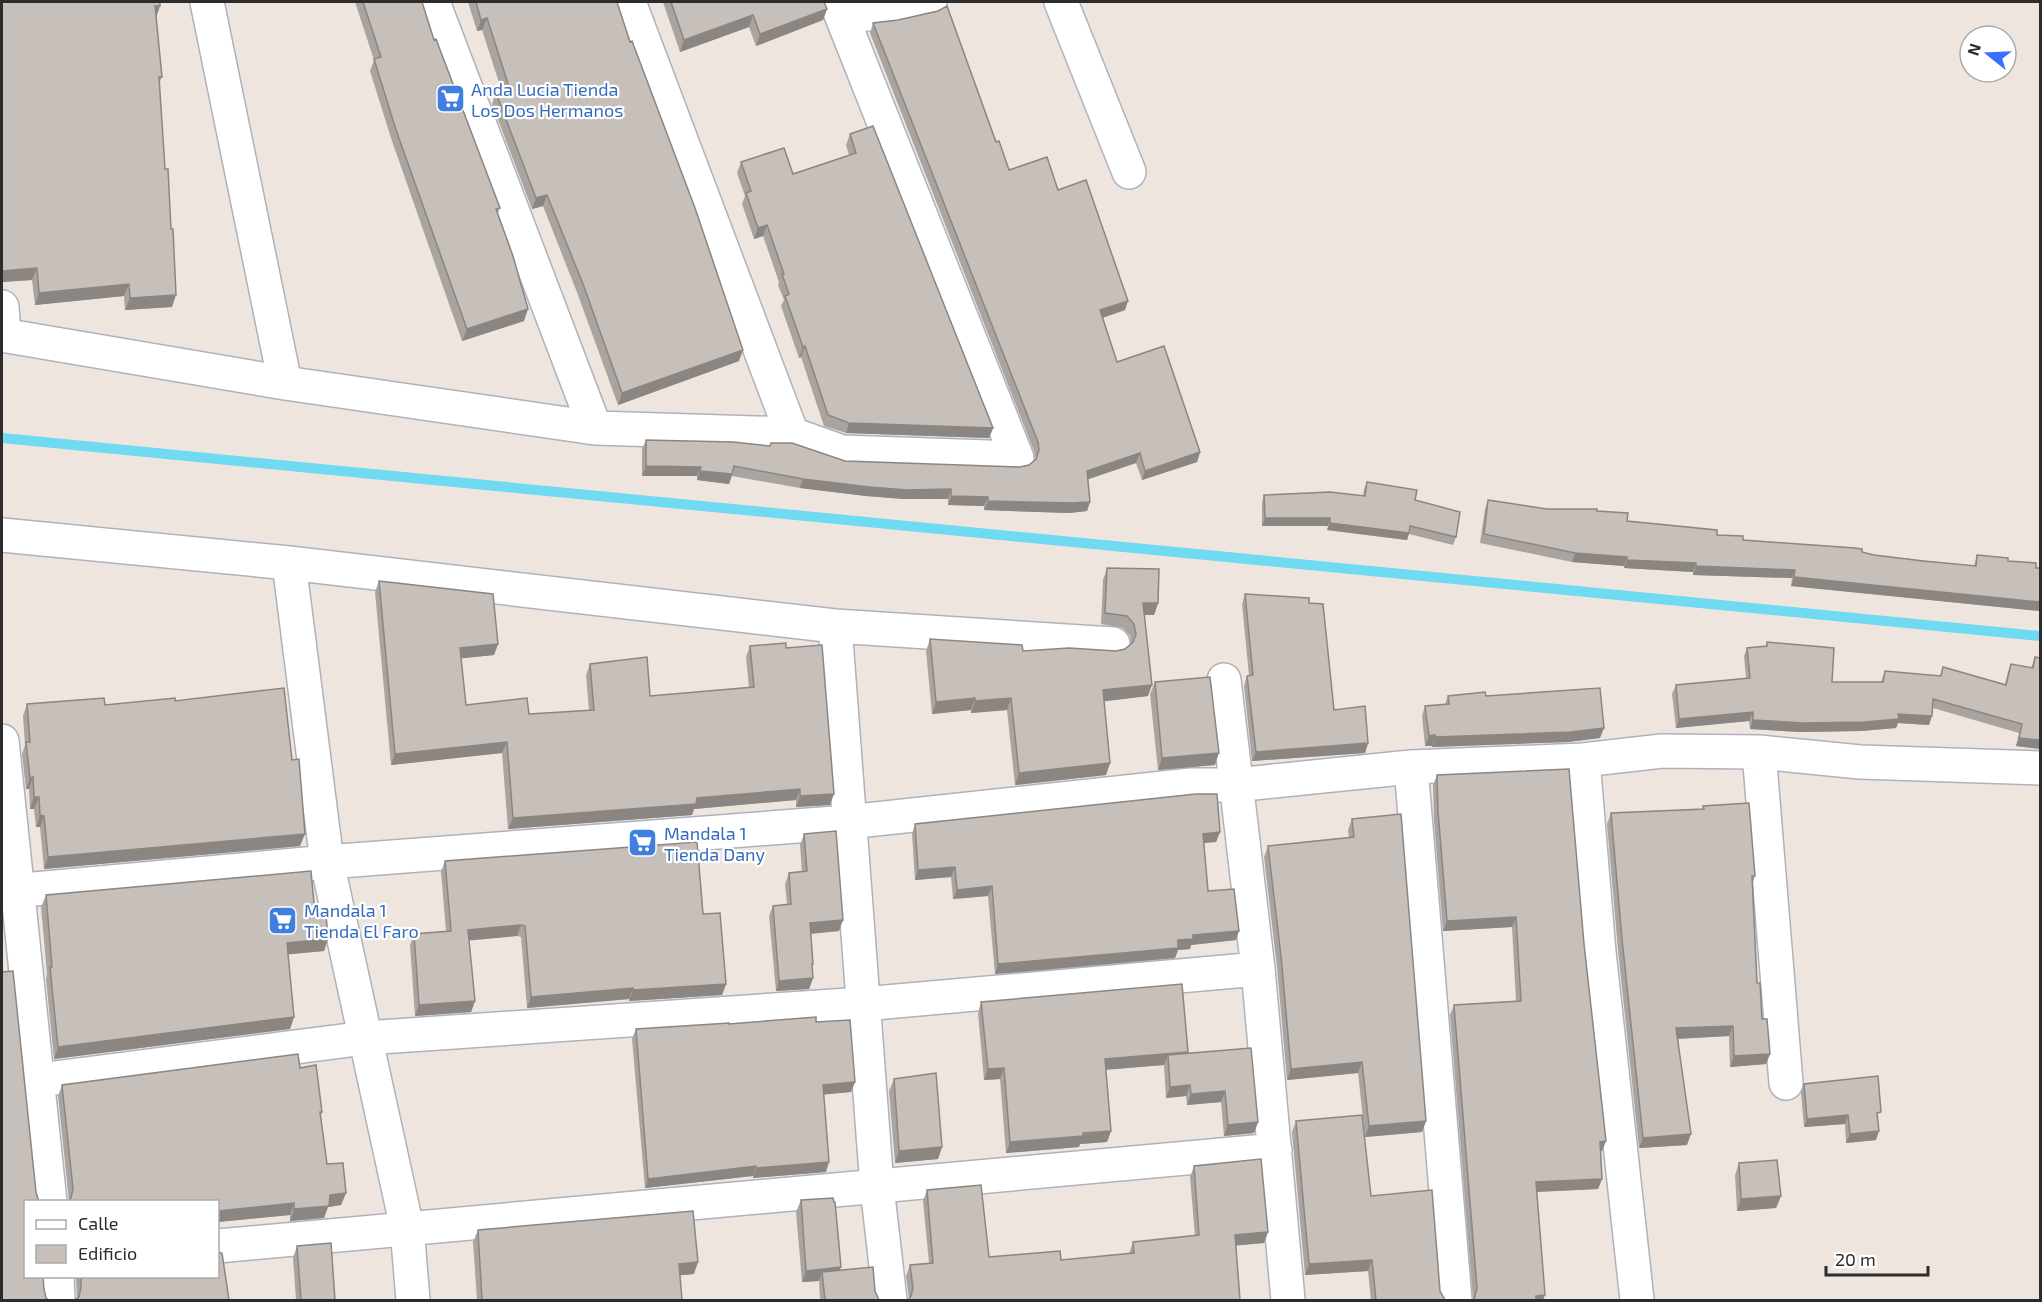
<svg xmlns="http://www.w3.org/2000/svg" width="2042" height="1302" font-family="'Exo 2',sans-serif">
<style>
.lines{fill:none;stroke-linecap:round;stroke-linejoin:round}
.stream{stroke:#6fdaf1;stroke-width:10}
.street-casing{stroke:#aeb2bc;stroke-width:36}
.street{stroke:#fff;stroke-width:33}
.wall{fill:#aaa4a0}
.shaded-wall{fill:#8b8682}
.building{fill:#c6bfba;stroke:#8b8682;stroke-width:1.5}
.labels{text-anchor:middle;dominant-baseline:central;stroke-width:4.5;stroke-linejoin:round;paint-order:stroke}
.shop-label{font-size:18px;fill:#366cbe;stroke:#fff;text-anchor:start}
</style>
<rect width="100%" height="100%" fill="#eee5de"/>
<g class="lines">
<!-- stream -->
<path class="stream" d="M2 438 2040 636"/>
<defs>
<path id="street" d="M207 2 285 383
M433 2 595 428
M629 2 792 434
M1061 2 1129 172
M842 17 891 11 930 2
M2 307 4 335
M2 335 285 383 595 428 792 434 842 452 1017 458 836 2
M2 535 289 563 835 626 1113 644
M289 563 327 862 407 1228 413 1300
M835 626 877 1187 890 1300
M1224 680 1258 969 1288 1300
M2 741 50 1202
M1759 752 1786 1083
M1583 760 1599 952 1637 1300
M1411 767 1455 1300
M2 892 327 862 848 822 1191 785H1235L1411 767 1583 760 1662 751 1759 752 1860 762 2040 768
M39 1080 365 1038 863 1004 1258 969
M218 1246 1275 1150
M57 1276 58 1300"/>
</defs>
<!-- street casing -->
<use href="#street" class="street-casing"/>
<!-- street -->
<use href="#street" class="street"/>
</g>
<!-- wall -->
<path class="wall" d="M2 2 156 17 162 77 159 84 172 307 125 310 124 296 35 305 32 280 2 282Z
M355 2H422L434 40 500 208 498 213 524 321 462 341 392 141 370 71 374 60Z
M468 2H617L739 361 618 405 578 295 543 206 532 209 492 104 496 93 502 92 482 30 477 31Z
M663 2H824L827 9 823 20 756 46 749 27 680 52Z
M873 23 996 142 1009 170 1058 190 1125 310 1102 318 1117 362 1200 452 1197 462 1142 480 1136 463 1088 479 1090 502 1087 511 1069 513 984 510V506L948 505V499H904L866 496 800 488 732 476 729 484 697 480V476H642V449L646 440 770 446 771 443 845 461 1020 467 1029 465 1036 459 1034 451 870 33Z
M850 134 993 428 989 438 846 433 824 426 801 357 799 358 781 306 784 300 778 285 779 282 763 236 754 239 742 204 745 196 737 173 741 162 793 174 849 155 846 145Z
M1367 482 1415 500 1456 537 1453 545 1409 534 1407 540 1327 530 1328 526H1262V503L1264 495 1363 496 1364 489Z
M1488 500 1547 509 1597 511 1627 521 1717 535 1743 540 1862 552 1874 555 1974 566 1977 555 2008 561 2040 568V611L1791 586 1792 578 1693 575V572L1624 568V566L1572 562 1480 543 1485 509Z
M1107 568 1158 603 1154 615H1145L1148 696 1104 701 1110 763 1106 775 1015 785 1007 710 971 713V710L932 714 926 651 930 639 1023 651H1116L1125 649 1131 644 1130 636 1123 628 1101 624 1103 580Z
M379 581 498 644 494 655 461 658 466 705 529 714 589 710 586 675 590 664 650 696 749 688 746 657 750 646 786 648 830 805 796 807V800L694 809 692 815 508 829 502 753 391 765 375 592Z
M1245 594 1309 603 1334 710 1368 743 1365 753 1252 761 1244 686 1247 676H1249L1242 604Z
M1767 642 1832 682H1881L1885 671 1940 676 1943 667 2005 684 2008 672 2011 664 2031 668 2035 657 2040 749 2016 746 2019 733 1933 708 1929 725 1898 723 1896 728 1861 731 1800 732 1750 729 1749 721 1676 728 1672 694 1676 685 1746 678 1744 656 1747 648 1766 646Z
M1155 682 1215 765 1158 770 1150 694Z
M1448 696H1486L1600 738 1568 742 1432 747V746H1425L1422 716 1425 706 1445 704Z
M175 701 300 846 44 869 40 827H36L34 809H30L29 789H26L22 754 25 745 23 716 27 704 105 705Z
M1437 775 1584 944 1606 1141 1602 1151H1600L1602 1179 1598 1189 1537 1192 1543 1300H1473L1450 1015 1454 1005 1516 1001 1512 927 1443 931 1434 821 1433 785Z
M1703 806 1755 876 1753 883 1757 983 1762 1019 1770 1054 1766 1064 1730 1067 1729 1036 1678 1039 1687 1145 1639 1148 1618 950 1607 824 1611 813 1702 809Z
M1352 819 1426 1121 1422 1132 1365 1137 1358 1073 1287 1080 1277 967 1264 857 1268 846 1349 838 1348 830Z
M915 824 1220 832 1216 842 1204 843 1208 891 1236 940 1191 945 1190 949 1178 950 1175 958 995 974 988 896 953 899 951 877 915 880 912 834Z
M804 834 839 931 811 934 813 978 809 989 776 991 769 916 773 906 787 904 785 884 789 873 802 872 800 845Z
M445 861 703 914 726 984 722 995 629 1001V999L527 1008 521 937 517 936 469 940 475 1001 471 1012 415 1016 410 945 414 934 446 931 441 872Z
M46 895 315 914 328 939 324 951 288 954 294 1017 290 1029 54 1059 46 979 47 974 41 907Z
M981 1002 1188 1052V1053L1258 1122 1254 1133 1224 1136 1221 1102 1187 1105 1186 1096 1166 1098 1164 1065 1105 1070 1111 1131 1107 1142 1080 1144 1079 1147 1006 1153 1000 1079 984 1080 978 1013Z
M816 1022 855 1082 851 1092 824 1094 826 1172 753 1178V1176L645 1188 632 1039 636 1029 729 1024Z
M300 1068 322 1112 321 1116 327 1164 346 1193 341 1205 328 1207 324 1218 290 1221V1215L218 1222V1202L69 1201 58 1096 62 1085Z
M894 1079 942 1147 938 1159 895 1163 889 1091Z
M1804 1084 1878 1120 1876 1140 1846 1143 1845 1124 1804 1127 1801 1093Z
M1296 1121 1371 1196 1440 1291 1445 1300H1371L1368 1271 1305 1275 1292 1132Z
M1739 1163 1781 1196 1776 1208 1737 1211 1735 1175Z
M1194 1166 1268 1232 1264 1243 1236 1245 908 1300 909 1298 906 1276 910 1265 929 1263 923 1201 927 1190 989 1257 1061 1260 1129 1254 1133 1242 1195 1236 1190 1177Z
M801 1200 840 1270 875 1291 879 1300H820L819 1281 802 1282 796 1212Z
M478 1230 694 1274 680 1275 682 1300H477L473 1242Z
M297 1246 335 1300H296L293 1258Z
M76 1276H218L77 1299Z"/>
<!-- shaded-wall -->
<path class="shaded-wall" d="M155 6H160L156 18Z
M827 9 823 20 756 46 760 34Z
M753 15 749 27 680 52 684 40Z
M487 18 482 30 477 31 481 20Z
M547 195 543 206 532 209 536 198Z
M767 225 763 236 754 239 758 228Z
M37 268 32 280 2 282V271Z
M129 284 124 296 35 305 39 293Z
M176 295 172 307 125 310 130 298Z
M1128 301 1125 310 1096 320 1100 310Z
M528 309 524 321 462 341 467 329Z
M805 346 801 357 799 358 803 347Z
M743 350 739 361 618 405 622 393Z
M849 423 993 428 989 438 846 433Z
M1200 452 1197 462 1142 480 1145 471Z
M1140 453 1136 463 1083 481 1087 471Z
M646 466 701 467 697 476H642Z
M700 471 732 474 729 484 697 480Z
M803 479 951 489 948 499H904L866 496 800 488Z
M951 496 988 497 984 506 948 505Z
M988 501 1090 502 1087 511 1069 513 984 510Z
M1265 518H1330L1328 526H1262Z
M1330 523 1409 533 1407 540 1327 530Z
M1575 553 1627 557 1624 566 1572 562Z
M1627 560 1696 563 1693 572 1624 568Z
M1696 566 1795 570 1792 578 1693 575Z
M1794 577 2040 602V611L1791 586Z
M1143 603H1158L1154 615H1139Z
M498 644 494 655 456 659 460 648Z
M1152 685 1148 696 1099 702 1103 690Z
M975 698 971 710 932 714 936 702Z
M1011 698 1007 710 971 713 975 701Z
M1753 712 1749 721 1676 728 1679 719Z
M1898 714 1932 716 1929 725 1898 723 1896 728 1861 731 1800 732 1750 729 1753 720Z
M1604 728 1600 738 1568 742 1432 747 1435 737Z
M1435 735 1432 746H1425L1429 736Z
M2019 738 2040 740V749L2016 746Z
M507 742 502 753 391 765 395 754Z
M1368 743 1365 753 1252 761 1256 752Z
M1219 753 1215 765 1158 770 1162 758Z
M1110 763 1106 775 1015 785 1019 773Z
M33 777 29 789H26L30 778Z
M800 789 796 800 694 809 692 815 508 829 513 818 697 798Z
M834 794 830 805 796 807 800 796Z
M34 797H39L34 809H30Z
M40 815 44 816 40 827H36Z
M1220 832 1216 842 1199 843 1203 834Z
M305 834 300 846 44 869 48 857Z
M955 867 951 877 915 880 918 870Z
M992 886 988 896 953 899 957 890Z
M1516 917 1512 927 1443 931 1447 921Z
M843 920 839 931 806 934 810 923Z
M521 925 517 936 464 941 468 930Z
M1239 931 1236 940 1191 945 1190 949 1178 950 1175 958 995 974 998 964 1178 940 1193 935Z
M328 939 324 951 282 955 287 943Z
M813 978 809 989 776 991 779 981Z
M726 984 722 995 629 1001 633 990Z
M633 988 629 999 527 1008 531 997Z
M475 1001 471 1012 415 1016 419 1005Z
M294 1017 290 1029 54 1059 58 1047Z
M1733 1026 1729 1036 1672 1039 1676 1028Z
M1188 1052 1184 1063 1168 1055 1164 1065 1101 1070 1105 1059Z
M1770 1054 1766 1064 1730 1067 1734 1056Z
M1362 1062 1358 1073 1287 1080 1291 1069Z
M1004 1068 1000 1079 984 1080 988 1069Z
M855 1082 851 1092 820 1095 823 1085Z
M1190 1085 1186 1096 1166 1098 1170 1087Z
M1225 1091 1221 1102 1187 1105 1191 1094Z
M1848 1115 1845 1124 1804 1127 1807 1119Z
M1426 1121 1422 1132 1365 1137 1369 1126Z
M1258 1122 1254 1133 1224 1136 1228 1125Z
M1111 1131 1107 1142 1080 1144 1079 1147 1006 1153 1010 1142Z
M1879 1131 1876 1140 1846 1143 1850 1134Z
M1691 1134 1687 1145 1639 1148 1643 1138Z
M1606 1141 1602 1151 1596 1152 1600 1142Z
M942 1147 938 1159 895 1163 899 1151Z
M829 1162 826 1172 753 1178 756 1168Z
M756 1166 753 1176 645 1188 648 1179Z
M1602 1179 1598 1189 1532 1192 1536 1182Z
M346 1193 341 1205 328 1207 324 1218 290 1221 294 1209 330 1195Z
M1781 1196 1776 1208 1737 1211 1741 1199Z
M294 1203 290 1215 218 1222V1211Z
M1268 1232 1264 1243 1231 1246 1235 1235Z
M1372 1260 1368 1271 1305 1275 1309 1264Z
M698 1262 694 1274 674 1276 679 1264Z
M841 1267 836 1279 822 1272 819 1281 802 1282 806 1271Z
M1545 1295 1543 1300H1534L1536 1296Z"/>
<!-- building -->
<path class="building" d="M2 2H160V6H155L162 77H159L165 169H168L171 229H173L176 295 130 298 129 284 39 293 37 268 2 271Z
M363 2H422L434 40 436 39 500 208 496 209 513 256 528 309 467 329 396 130 374 59 381 57Z
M476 2H617L630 42 632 41 695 208 743 350 622 393 583 284 547 195 536 198 496 93 510 90 487 18 481 20Z
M671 2H824L827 9 760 34 753 15 684 40Z
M947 6 996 142 999 141 1009 170 1047 157 1058 190 1086 180 1128 301 1100 310 1117 362 1164 346 1200 452 1145 471 1140 453 1087 471 1090 502 1072 503 988 501V497L951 496V489L907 490 869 487 803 479 734 466 732 474 700 471 701 467 646 466V440L733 442 770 446 771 443H792L845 461 1020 467 1029 465 1036 459 1039 450 1038 442 873 23 898 20 938 11Z
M873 126 993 428 849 423 828 415 805 346 803 347 785 296 789 294 782 274H784L767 225 758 228 746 193 751 191 741 162 784 148 793 174 856 153 850 134Z
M1367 482 1417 490 1415 500 1460 512 1456 537 1410 526 1409 533 1330 523V518H1265L1264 495 1330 492 1365 496Z
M1488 500 1547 509H1597V511L1628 513 1627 521 1717 530V535L1743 536V540L1855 548 1862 549V552L1874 555 1923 561 1976 566 1977 555 2008 558V561L2036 563V568H2040V602L1794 577 1795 570 1696 566V563L1627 560V557L1575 553 1484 534Z
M1107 568 1159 569 1158 603H1143L1152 685 1103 690 1110 763 1019 773 1011 698 975 701V698L936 702 930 639 1022 645 1023 651 1069 648 1116 651 1125 649 1133 642 1136 634 1134 624 1127 616 1105 613Z
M379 581 493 594 498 644 460 648 466 705 527 698 529 714 594 710 590 664 647 657 650 696 754 687 750 646 786 643V648L822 645 834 794 800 796V789L697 798 696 804 513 818 507 742 395 754Z
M1245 594 1309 598V603L1323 604 1334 710 1365 706 1368 743 1256 752 1247 676 1253 675Z
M1767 642 1834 648 1832 682H1883L1885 671 1941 676 1943 667 2006 685 2011 664 2033 668 2035 657 2040 658V740L2019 738 2022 724 1933 699 1932 716 1898 714 1899 719 1865 722 1803 723 1753 720V712L1679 719 1676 685 1750 678 1747 648 1767 646Z
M1210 677 1219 753 1162 758 1155 682Z
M284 688 292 760 299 759 305 834 48 857 44 816 40 815 39 797H34L33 777 30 778 26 742H30L27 704 104 698 105 705 175 698V701Z
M1600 688 1604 728 1571 732 1435 737V735L1429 736 1425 706 1449 704 1448 696 1485 692 1486 696Z
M1569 769 1584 944 1606 1141 1600 1142 1602 1179 1536 1182 1545 1295 1536 1296V1300H1474L1477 1288 1454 1005 1521 1001 1516 917 1447 921 1438 811 1437 775Z
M1196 794H1217L1220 832 1203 834 1208 891 1234 889 1239 931 1193 935V939L1178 940V948L998 964 992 886 957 890 955 867 918 870 915 824Z
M1749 803 1755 876H1752L1757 983H1760L1762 1019H1767L1770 1054 1734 1056 1733 1026 1676 1028 1691 1134 1643 1138 1622 939 1611 813 1704 809 1703 806Z
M1401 814 1426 1121 1369 1126 1362 1062 1291 1069 1281 956 1268 846 1354 837 1352 819Z
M836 831 843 920 810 923 813 964H812L813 978 779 981 773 906 791 904 789 873 807 871 804 834Z
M697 842 703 914 720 913 726 984 633 990V988L531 997 525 926 521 925 468 930 475 1001 419 1005 414 934 451 931 445 861Z
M311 871 315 914H326L328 939 287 943 294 1017 58 1047 50 967H52L46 895Z
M13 971 36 1192 39 1202H26V1276H43L44 1289 46 1298 49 1300H2V972Z
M1182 984 1188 1052 1105 1059 1111 1131 1083 1133V1136L1010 1142 1004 1068 988 1069 981 1002Z
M816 1017V1022L850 1020 855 1082 823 1085 829 1162 756 1168V1166L648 1179 636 1029 729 1023V1024Z
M1251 1048 1258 1122 1228 1125 1225 1091 1191 1094 1190 1085 1170 1087 1168 1055Z
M298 1054 300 1068 316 1065 322 1112H320L327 1164 343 1163 346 1193 330 1195 329 1206 294 1209V1203L218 1211V1202H68L71 1198 73 1189 62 1085Z
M936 1073 942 1147 899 1151 894 1079Z
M1878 1076 1881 1112 1877 1113 1879 1131 1850 1134 1848 1115 1807 1119 1804 1084Z
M1362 1115 1371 1196 1432 1190 1440 1291 1445 1300H1376L1372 1260 1309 1264 1296 1121Z
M1261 1159 1268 1232 1235 1235 1240 1300H908L911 1296 913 1288 910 1265 933 1263 927 1190 981 1185 989 1257 1060 1251 1061 1260 1134 1253 1133 1242 1199 1235 1194 1166Z
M1777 1160 1781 1196 1741 1199 1739 1163Z
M833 1198 834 1202H835L841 1267 806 1271 801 1200Z
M693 1211 698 1262 679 1264 682 1300H482L478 1230Z
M331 1243 335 1300H301L297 1246Z
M218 1252 222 1253 229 1300H75L79 1297 81 1287V1276H218Z
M873 1267 875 1291 879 1300H825L822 1272Z"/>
<!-- icons -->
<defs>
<symbol id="supermarket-square" viewBox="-11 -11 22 22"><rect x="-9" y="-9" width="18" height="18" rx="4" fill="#3f7fe0" stroke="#fff"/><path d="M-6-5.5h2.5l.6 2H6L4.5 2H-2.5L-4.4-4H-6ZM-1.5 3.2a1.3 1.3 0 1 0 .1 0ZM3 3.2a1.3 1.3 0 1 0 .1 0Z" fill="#fff"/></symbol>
</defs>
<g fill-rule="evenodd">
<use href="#supermarket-square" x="434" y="82" width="33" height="33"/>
<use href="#supermarket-square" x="626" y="826" width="33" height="33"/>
<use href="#supermarket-square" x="266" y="904" width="33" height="33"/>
</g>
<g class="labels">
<!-- shop labels -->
<g class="shop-label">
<text x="471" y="89">Anda Lucia Tienda<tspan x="471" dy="21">Los Dos Hermanos</tspan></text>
<text x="664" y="833">Mandala 1<tspan x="664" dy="21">Tienda Dany</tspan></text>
<text x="304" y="910">Mandala 1<tspan x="304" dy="21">Tienda El Faro</tspan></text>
</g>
</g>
<!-- border -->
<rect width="2042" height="1302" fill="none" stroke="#2c2c2c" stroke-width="6"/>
<!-- legend -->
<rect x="24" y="1200" width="195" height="78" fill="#ffffff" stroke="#ababab" stroke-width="1.5"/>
<rect x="36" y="1220" width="30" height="9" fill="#ffffff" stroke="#ababab" stroke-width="1.5"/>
<text x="78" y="1230" font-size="18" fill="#2c2c2c">Calle</text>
<rect x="36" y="1245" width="30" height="18" fill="#c6bfba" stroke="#ababab" stroke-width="1.5"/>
<text x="78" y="1260" font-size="18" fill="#2c2c2c">Edificio</text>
<!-- north arrow -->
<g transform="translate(1988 54) rotate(288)"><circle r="28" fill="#ffffff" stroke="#ababab" stroke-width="1.5"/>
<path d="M0-4.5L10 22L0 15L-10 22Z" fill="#3b70fe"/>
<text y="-9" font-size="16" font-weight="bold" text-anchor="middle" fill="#2c2c2c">N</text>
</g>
<!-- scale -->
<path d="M1826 1266v9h102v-9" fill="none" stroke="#2c2c2c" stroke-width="3"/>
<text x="1835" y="1266" font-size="18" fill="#2c2c2c" stroke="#ffffff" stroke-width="4.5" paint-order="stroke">20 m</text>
</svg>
